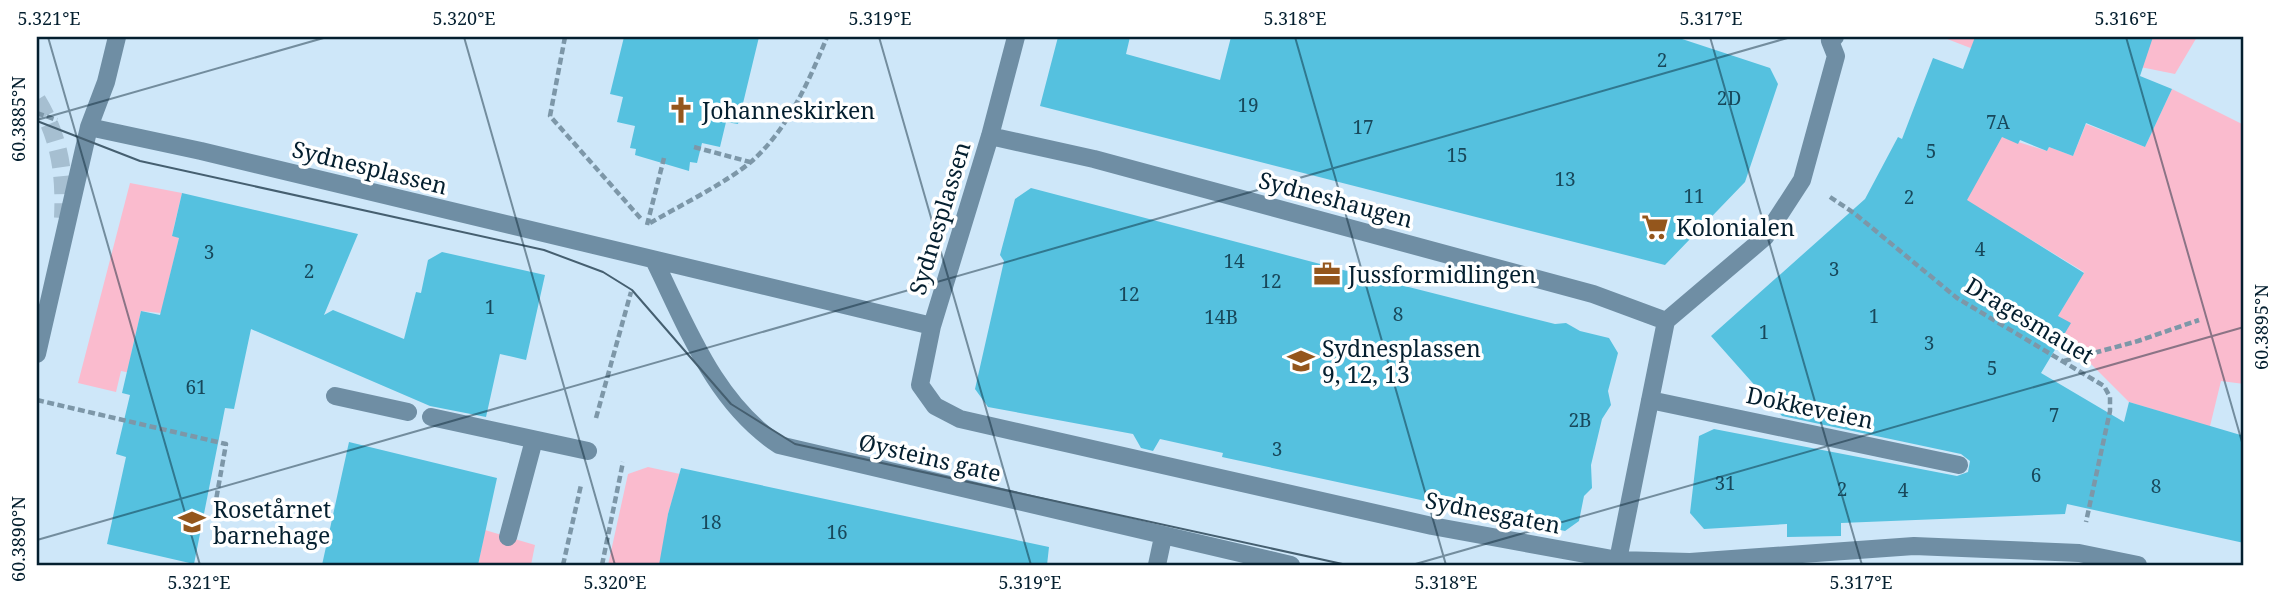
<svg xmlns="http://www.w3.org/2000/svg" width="2281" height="602" font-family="'Noto Serif',serif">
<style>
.green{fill:#fabbce}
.building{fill:#55c1df}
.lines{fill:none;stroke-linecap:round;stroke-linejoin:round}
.minor-tunnel{stroke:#a6bfd1;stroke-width:18;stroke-dasharray:18 9;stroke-linecap:butt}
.path{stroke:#7d97a8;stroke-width:4.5;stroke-dasharray:7 3.5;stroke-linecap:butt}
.minor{stroke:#6f8ea4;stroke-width:18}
.tram{stroke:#455f70;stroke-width:2}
.ticks{fill:none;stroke:#041f2f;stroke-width:2;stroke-opacity:0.45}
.labels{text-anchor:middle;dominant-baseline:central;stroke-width:7;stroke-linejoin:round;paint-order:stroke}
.number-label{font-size:19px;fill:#18485b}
.poi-label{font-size:23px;fill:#041f2f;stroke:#fff;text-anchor:start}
.street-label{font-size:23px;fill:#041f2f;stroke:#fff}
.neatline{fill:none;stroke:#041f2f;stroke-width:2.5}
.ticks-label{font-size:18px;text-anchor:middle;fill:#041f2f}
</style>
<rect width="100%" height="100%" fill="#cee7f9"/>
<!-- green -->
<path class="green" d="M1942 37H2197L2175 74 2071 53 2061 83Z
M2172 89 2244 125V384L2221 381 2202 459 2180 462 2189 420 2129 402 2063 336 2058 316 2084 272 2025 236 2018 241 1938 193 1999 136 2047 151 2049 147 2073 156 2086 124 2145 147Z
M130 183 182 193 172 235 179 238 161 313 141 311 131 354 136 374 121 371 116 392 78 383Z
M648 467 680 474 668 514 660 565H608L628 474Z
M485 530 535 545 531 565H478Z"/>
<!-- building -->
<path class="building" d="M624 37H759L738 124 726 122 720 147 702 143 697 163 690 162 689 171 635 155 636 149 630 148 635 126 617 122 623 97 610 94Z
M1058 37H1130L1126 54 1220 80 1231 37H1676L1770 68 1778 84 1745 182 1665 265 1040 106Z
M1975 37H2153L2140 76 2172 89 2145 147 2086 123 2073 156 2049 147 2047 151 2020 140 2018 144 2002 137 1967 200 2084 273 2058 316 2071 323 2041 373 2124 422 2129 402 2244 436V543L2067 504 2065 514 1841 523V536L1787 537V524L1704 529 1690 513 1699 436 1714 429 1957 476 1968 472 1970 461 1961 454 1782 416 1711 336 1865 199 1898 137 1902 139 1933 58 1963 69Z
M1031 188 1385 281 1555 324 1566 323 1580 331 1609 338 1618 353 1608 391 1611 405 1602 419 1591 465 1592 488 1584 496 1579 521 1565 531 1526 523 1508 524 1496 516 1471 511 1456 512 1444 505 1222 457 1223 453 1160 439 1153 451 1141 448 1133 434 988 407 975 389 1004 261 1000 255 1015 199Z
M182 193 358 234 324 315 333 310 404 339 416 292 421 293 428 260 442 252 545 275 526 360 500 354 486 417 430 406 251 329 234 409 225 408 194 564 107 544 126 457 116 454 130 395 122 393 141 311 160 315 179 238 172 236Z
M349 442 497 478 478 565H322Z
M681 468 1049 547 1047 565H659L668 514Z"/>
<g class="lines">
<!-- minor-tunnel -->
<path class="minor-tunnel" d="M37 100C60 138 65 174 63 218"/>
<!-- path -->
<path class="path" d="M565 37 550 116 642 220
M37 113 57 120
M694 147 750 162
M1830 197 1854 213 1957 298 2104 386 2110 397V411L2086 522
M650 223C681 205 726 183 752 161 788 129 809 81 827 37
M647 225 664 158
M2064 361 2138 341 2199 320
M37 400 226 444 216 500
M596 418 631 292
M563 565 581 485
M602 565 623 462"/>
<!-- minor -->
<path class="minor" d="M89 127 201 151 932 326 990 136 1016 37
M990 136 1094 159 1593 294 1666 321
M654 260C687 327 715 403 779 445L1291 565
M932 326 920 385 935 406 960 419 1432 526 1618 560 1690 562 1914 546 2079 553 2138 565
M37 354 89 127 106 82 117 37
M335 396 408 412
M1650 400 1959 465
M431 417 588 451
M508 537 534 440
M1618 560 1666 321 1765 237 1802 180 1836 56 1830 41 1835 37
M1157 565 1163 537"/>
<!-- tram -->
<path class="tram" d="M37 121 140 161 544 250 603 272 632 290 731 404 795 444 1347 565"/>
</g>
<!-- ticks -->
<path class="ticks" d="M48 37 200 565M464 37 615 565M879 37 1031 565M1295 37 1446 565M1710 37 1862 565M2126 37 2244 449M37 120 327 37M37 540 1791 37M1412 565 2244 327"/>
<!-- icons -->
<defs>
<symbol id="church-bare" viewBox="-9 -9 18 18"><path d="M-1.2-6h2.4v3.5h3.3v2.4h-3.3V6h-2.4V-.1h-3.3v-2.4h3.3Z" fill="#94561c" stroke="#fff" stroke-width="2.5" paint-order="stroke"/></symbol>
<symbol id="supermarket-bare" viewBox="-9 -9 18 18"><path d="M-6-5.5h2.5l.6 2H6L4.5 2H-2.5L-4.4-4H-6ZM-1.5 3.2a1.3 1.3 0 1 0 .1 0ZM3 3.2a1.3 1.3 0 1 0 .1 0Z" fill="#94561c" stroke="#fff" stroke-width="2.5" paint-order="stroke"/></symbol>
<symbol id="office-bare" viewBox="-9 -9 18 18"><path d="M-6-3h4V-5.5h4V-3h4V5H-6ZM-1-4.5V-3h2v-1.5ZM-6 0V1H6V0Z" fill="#94561c" stroke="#fff" stroke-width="2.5" paint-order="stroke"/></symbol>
<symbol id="university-bare" viewBox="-9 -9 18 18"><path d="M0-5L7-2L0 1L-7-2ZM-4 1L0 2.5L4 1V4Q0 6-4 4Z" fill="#94561c" stroke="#fff" stroke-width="2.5" paint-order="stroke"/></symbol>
<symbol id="school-bare" viewBox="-9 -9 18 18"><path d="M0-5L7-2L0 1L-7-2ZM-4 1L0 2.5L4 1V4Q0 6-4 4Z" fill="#94561c" stroke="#fff" stroke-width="2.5" paint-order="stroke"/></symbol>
</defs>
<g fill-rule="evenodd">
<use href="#church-bare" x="662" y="91" width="38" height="38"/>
<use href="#supermarket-bare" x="1636" y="208" width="38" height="38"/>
<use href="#office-bare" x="1308" y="255" width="38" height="38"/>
<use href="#university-bare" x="1282" y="342" width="38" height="38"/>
<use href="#school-bare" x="173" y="503" width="38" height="38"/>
</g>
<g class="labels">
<!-- number labels -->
<g class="number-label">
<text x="1662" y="60">2</text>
<text x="1729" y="98">2D</text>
<text x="1248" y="105">19</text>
<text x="1998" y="122">7A</text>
<text x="1363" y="127">17</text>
<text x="1931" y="151">5</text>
<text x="1457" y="155">15</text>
<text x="1565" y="179">13</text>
<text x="1694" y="196">11</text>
<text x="1909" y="197">2</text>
<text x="1980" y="249">4</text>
<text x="209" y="252">3</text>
<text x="1234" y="261">14</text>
<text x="1834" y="269">3</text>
<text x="309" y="271">2</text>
<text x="1271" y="281">12</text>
<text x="1129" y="294">12</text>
<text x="490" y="307">1</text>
<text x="1398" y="314">8</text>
<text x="1874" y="316">1</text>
<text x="1221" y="317">14B</text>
<text x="1764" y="332">1</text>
<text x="1929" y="343">3</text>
<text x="1992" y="368">5</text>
<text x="196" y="387">61</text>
<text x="2054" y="415">7</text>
<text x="1580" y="420">2B</text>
<text x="1277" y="449">3</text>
<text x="2036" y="475">6</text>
<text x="1725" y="483">31</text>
<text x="2156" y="486">8</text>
<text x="1842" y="489">2</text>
<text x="1903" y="490">4</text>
<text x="711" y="522">18</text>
<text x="837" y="532">16</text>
</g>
<!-- poi labels -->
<g class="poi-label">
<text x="702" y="110">Johanneskirken</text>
<text x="1676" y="227">Kolonialen</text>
<text x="1348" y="274">Jussformidlingen</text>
<text x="1322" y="348">Sydnesplassen<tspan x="1322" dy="26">9, 12, 13</tspan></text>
<text x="213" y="509">Rosetårnet<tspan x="213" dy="26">barnehage</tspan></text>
</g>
<!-- street labels -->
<g class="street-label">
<text transform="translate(370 167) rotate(14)">Sydnesplassen</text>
<text transform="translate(1336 199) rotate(15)">Sydneshaugen</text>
<text transform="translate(939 218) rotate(-73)">Sydnesplassen</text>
<text transform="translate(2030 320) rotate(31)">Dragesmauet</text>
<text transform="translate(1810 407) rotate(12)">Dokkeveien</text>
<text transform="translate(930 457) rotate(13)">Øysteins gate</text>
<text transform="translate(1493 512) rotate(11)">Sydnesgaten</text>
</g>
</g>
<!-- border -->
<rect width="2281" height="602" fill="none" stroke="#ffffff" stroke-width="77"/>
<rect x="38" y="38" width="2204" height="526" class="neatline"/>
<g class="ticks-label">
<text x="49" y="25">5.321°E</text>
<text x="464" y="25">5.320°E</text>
<text x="880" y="25">5.319°E</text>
<text x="1295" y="25">5.318°E</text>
<text x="1711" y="25">5.317°E</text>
<text x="2126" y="25">5.316°E</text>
<text transform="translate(19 119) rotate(-90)" y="6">60.3885°N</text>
<text transform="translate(2262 327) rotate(-90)" y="6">60.3895°N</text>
<text transform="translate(19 539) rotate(-90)" y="6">60.3890°N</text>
<text x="199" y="589">5.321°E</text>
<text x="615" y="589">5.320°E</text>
<text x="1030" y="589">5.319°E</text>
<text x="1446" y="589">5.318°E</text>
<text x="1861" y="589">5.317°E</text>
</g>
</svg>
